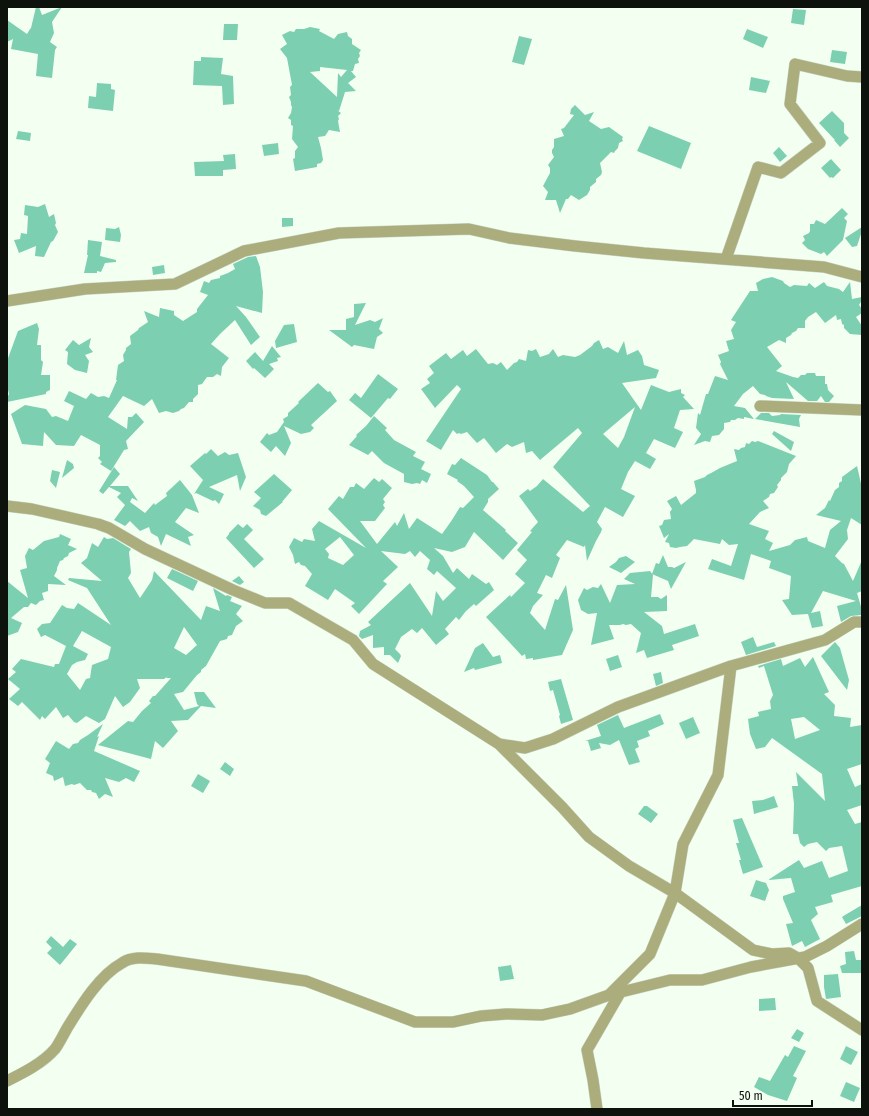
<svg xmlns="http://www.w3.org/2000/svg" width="869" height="1116" font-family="'Fira Sans Condensed',sans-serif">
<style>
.building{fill:#7dcfb1;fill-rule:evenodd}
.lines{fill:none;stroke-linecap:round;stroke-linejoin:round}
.street-casing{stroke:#ced9cc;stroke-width:12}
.street{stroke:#abae7c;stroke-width:11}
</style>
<rect width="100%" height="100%" fill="#f3fff0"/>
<!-- building -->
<path class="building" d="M36 7H39L42 15 62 7 52 22 54 33 50 42 57 47 55 50 52 78 36 76 38 54 11 49 13 39 7 42V20L27 34 30 29 31 28Z
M793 9 806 10 804 25 791 23Z
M224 24H238L237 40H223Z
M310 27 320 29 319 31 334 39 338 34 347 32 348 36 352 39V44L361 50 359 53 360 56 358 59 359 63 355 64 353 71H351L356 77 348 83 356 91 345 92 339 111 337 110 341 113 338 116 339 119 338 121 340 132 329 130 325 136 318 137 321 148 323 160 321 163 317 164V167L295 171 293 159 295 158V151L298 147 292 139 293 126 291 125V120L288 118 291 113 292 107 291 105V102L289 97 291 95 290 87 292 85 287 58 280 49 287 44 282 35 290 31 294 32 296 29H304ZM320 67 347 70 341 77 338 73 337 97 310 72 320 71Z
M747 29 768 37 763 48 743 39Z
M519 36 532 39 524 65 512 62Z
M832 50 847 52 845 64 830 62Z
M201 57 223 58 221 74 233 76 234 104 223 105 222 86 193 85 194 61H201Z
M751 77 770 81 766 93 749 90Z
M97 83 111 84V89L115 90 113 111 88 108 89 96 96 97Z
M575 105 585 115 594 112 589 121 601 129 609 127 623 137 622 139 623 141 619 143 618 148 615 151 614 153 611 152 600 163 602 172 601 175 596 179V182L590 187V190L587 195 579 200 571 195 568 199H566L560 213 556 200H545L548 192 543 186 550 173V168L548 165 554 157 552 153V150L554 147V139L564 136 561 129 564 128 574 115 570 114 571 109Z
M832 111 844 123V133L849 138 840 147 834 140H835L819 123Z
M649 126 691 143 681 169 637 151Z
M18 131 31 133 30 141 16 139Z
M278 143 279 154 264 156 262 145Z
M779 147 787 156 780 162 773 153Z
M235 154 236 169 223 170V176H195L194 162 224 161 223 155Z
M831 159 841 170 833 178 831 177 830 178 821 168Z
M45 204 49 217 54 214 56 223 55 225 58 232 53 241 51 242 44 257 35 256 36 246 19 253 14 240 20 239 21 233 27 234 28 216 24 215 25 205 38 207Z
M842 208 848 214 844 218 847 221 843 240 827 256 824 252 821 254 808 249 802 243 805 240 803 236 809 233 810 231V224H814L816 220 825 224Z
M282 218H293V226L282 227Z
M119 227 121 235 120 242 105 240 106 228 115 229Z
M862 227V231L857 246 852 247 845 238Z
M88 240 102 242 100 256 116 260V262L105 263 101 272 97 271V273H84L88 255H87Z
M256 256 260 267 263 292 262 313 236 306 246 317 260 337 251 345 235 320 220 334 211 344 229 358 222 367 221 376 217 374 213 377H207L202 384 198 385V394L193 399V402H189L184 408 181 409 179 411 173 413 166 411 159 413 152 399 144 406 123 396 108 417 127 429 128 417H132L136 413 144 422 126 441 128 449 124 450 111 471 100 464 102 462 98 458 100 456V445L81 435 74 446 56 445 44 432 43 446 22 444 11 414 25 405 46 409 52 417 56 416 68 421 74 406 64 401 69 391 86 399 91 393 98 397 104 396 109 398 117 380H116L118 365 124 361 123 355 126 350V348L131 344 130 336 138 330 139 328 148 322 144 311 159 317 160 308 174 311V315L183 321 197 312V309L208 295 200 292 204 281 209 283 211 280 220 278V276L228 273 235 269 233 264 248 257Z
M164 265 165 273 153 275 152 267Z
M772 277 783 281 784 283 790 287 794 285 807 286 809 283 815 288 824 282 827 286 839 289 843 292 850 282 852 299 862 297V300L859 305 862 309V313L856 317 862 326V335L850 334 844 328V325L842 324 841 319 837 320 836 315 825 323 816 312 808 317 805 321V328H798L796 331 792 333 791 335 786 338V343L779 340 767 347 782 366 776 371 793 377 798 378 801 375H805L807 373H815L816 376H825V384H827L828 390 834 396 829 402H825L821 396 817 401H808L786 382 794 399 772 398 766 396 765 395 760 394 753 386 743 394 734 406 745 408 754 419 744 417V419L738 418 735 420H731L730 422 724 423V429L719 435 712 436 710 442 705 441 694 445 701 434 696 428 698 413 700 415 706 394H708L715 376 728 380 720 364 721 362 718 355 729 351 726 341 734 339 731 330 736 322 731 320 750 291H758L756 283 763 279Z
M366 303 355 325 370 320 375 322 383 318 379 329 383 333 377 337 374 349 354 345 352 347 329 330H346V319L354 317V304Z
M37 323 39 329 37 345H41V360L43 362 41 375H50V390L46 392V394L7 402V398L9 394 7 386V361L18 331Z
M294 324 297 342 276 348 275 341 284 325Z
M91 338 89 347 93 352 85 355 89 361 87 373 75 370 67 364 68 352 65 350 73 340 79 345Z
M599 340 603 349 608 347 618 353 624 341 627 355 638 350 642 356 644 365 659 370 656 378 622 383 641 410 651 385 669 392 681 389V393L685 395 683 397 694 409 680 410 674 428 683 432 675 448 654 439 646 453 656 459 650 469 635 461 628 472 621 489 635 496 623 517 605 507 597 522 602 529 601 532 596 541 587 561 585 545 584 547 567 540 556 555 560 558 552 578 546 575 537 593 543 595 533 606 530 613 545 630 555 599 558 600 566 585 573 630 562 655 533 660V658L526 659 525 654 522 656 486 617 510 595 511 597 525 583 515 574 527 560 517 550 532 532 530 531 538 522 519 496 528 489 530 491 537 486 543 479 583 512 590 506 553 467 582 433 578 428 540 460 532 451 526 453 524 442 512 447 507 444 496 453 484 438 477 443 467 432 461 434 459 433 457 434 453 430 441 450 426 441 461 389 457 385 435 408 421 389 430 383 427 379 434 373 429 366 446 353 451 359 463 350 467 356 476 349 488 364 493 363 497 365 501 362 507 370 514 363 517 362 519 359 526 361 528 350 532 351 536 349 540 357 549 354 553 349 558 357 563 355 575 357 580 355 592 346 594 343ZM635 407 624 437 618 448 603 434Z
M272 346 281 357 277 358 278 361 269 364 274 369 265 378 254 368 253 369 246 361 255 352 263 361Z
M378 374 398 389 390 399 388 398 371 418 349 400 355 393 361 398Z
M318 383 328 392 330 391 337 401 311 425 314 428 310 432 301 434 284 426 291 443 285 456 276 446 271 452 260 442 267 433 269 435 277 432 284 422 283 419 288 416V413L299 403 298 402Z
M761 413H769L772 416 780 415 781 414 801 415 799 419 800 427 755 419Z
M374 416 387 428 385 430 394 440 416 452 413 456 425 462 421 469 431 474 427 483 422 480 420 484 417 483 412 484 404 482V474L384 463 372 451 368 455 349 445 357 436 356 435 366 426Z
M774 431 794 442 791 451 772 434Z
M752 441 755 442 758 441 796 456 789 464 787 472 781 478V480L777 485 778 487 774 493 770 494 769 497 763 501 769 508 760 512 749 524 769 531 765 539 773 543 769 551 790 545 795 540 807 537 808 541 825 548 830 530 841 521 816 515 825 508 829 500 830 501 835 490 839 487V483L842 481V477L857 466 862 488V525L851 518 847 530 848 539 835 556 842 563 844 564 853 581 862 560V591L857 593 862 610 861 615 851 616 841 622 837 606 856 601 823 591 811 613 820 611 823 626 812 628 808 614 792 615 782 600 789 599 791 576 769 568 771 561 751 554 744 580 708 569 712 559 731 566 738 544 729 545 722 539 720 544 694 539 687 546 680 547 676 548 670 547 669 543 665 542 669 534 664 538 659 526 662 525 664 520 671 519 670 512 672 509 667 501 676 496 681 505 696 493V490L694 481 705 477 707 475 713 472 720 468 737 461 734 449 739 450 741 448 745 447 746 443 749 444Z
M211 449 218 456 225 452 229 455 238 453 246 477 240 491 237 475 209 487 224 494 219 504 215 500 213 501 196 493 194 494 203 480 190 466 205 453 206 454Z
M461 458 487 475 492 482H493L499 489 488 499V502L483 510 506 530 505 531 518 543 503 560 474 532 465 547 452 552 434 548 443 556 453 573 457 568 469 579 472 574 486 584 489 582 494 590 476 606 474 604 466 611 459 620 456 617 445 629 449 634 436 645 422 628 417 633 412 629 401 637 395 649 400 654 401 656 398 663 390 655H384V647L373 648V635L362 639 359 636 360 631 371 625 368 622 410 583 432 616 436 591 443 601 456 588 437 571 434 575 427 569 430 560 420 551 415 557 410 551 405 554 381 551 398 567 383 581 387 584 359 614 351 606 355 603 335 589 328 600 305 586 312 574 305 566 301 565 299 562 295 564 293 555 289 547 294 538 302 542 304 539 315 541 312 529 319 521 366 548 328 509 339 496 343 499 350 487H354L356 483 364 489 374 478 379 482 382 479 392 488 383 499 385 502 383 505 385 508 375 521H360L377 544 395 522 397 526 404 513 409 529 417 518 442 534 452 520 460 507 463 508 474 497 464 486 457 481 458 480 447 474 452 464 455 465ZM340 537 354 555 343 565 328 558 329 554 325 549Z
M67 460 73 464 74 468 62 478Z
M114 467 120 474 110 486H128L138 501 132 498 130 502 145 513 154 503 155 505 167 496 166 493 180 480 192 495 199 513 186 508 175 522 194 535 188 537 191 546 166 534 161 546 158 537 151 533 149 527 140 531 130 521 125 526 114 520 125 505 117 497 121 493 109 487 103 494 99 491Z
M52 470 60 472 56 488 50 481Z
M274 474 292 490 282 502H283L266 516 261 514 260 510 253 506 261 498 254 492Z
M238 524 243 528 247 524 253 530 244 539 264 559 254 568 226 538 229 534V533Z
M60 534 71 539 68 545 77 549 69 553 68 556 64 558 63 560 60 561 57 568V570L54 576 66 585 48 584V591L42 593 44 600 40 601 36 605 31 603 28 607H24L11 618 22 623 18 632 7 636V581L28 598 20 570 27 568 25 556 29 548 33 550 44 541 59 537Z
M104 537 107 539 113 538 131 549 129 552 131 573 128 578 140 598 152 580 154 571 201 620 206 606 220 611 213 588 226 596 227 595 232 597 230 601 242 606 236 614 243 621 236 626 232 635 228 636 227 639 220 641 206 666 201 670V672L197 675 183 692 174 694 184 710 199 706 197 704 194 692H204L216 708 201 706 188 720 171 721 178 731 163 748 155 741 151 759 98 745 128 721 133 722 142 711 151 703 149 701 153 696H155L171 678H166L168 676 164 679H137L140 688 130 702 123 707 115 696 105 719 99 723 86 716 77 723 74 722 68 715 63 718 56 707 45 719 42 716 40 720 22 702 18 706 9 699 20 689 8 679 16 672 12 669 21 659 54 667 55 664H59L66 646 45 635 41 637 37 629 42 624 50 623 62 605 67 608 74 609 78 603 111 625 87 588 68 580 69 578 102 581 81 563 87 558 92 543 98 547ZM184 627 197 645 186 655 174 648ZM82 631 111 647 108 659 92 665 90 678 86 679 80 690 67 674 72 665 77 662 85 660 88 654 73 646Z
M663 555 668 567H672L674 568 686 562 671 589 668 581 652 574 656 563 659 564Z
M626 556 635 562 621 573 609 567 616 562 619 558Z
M172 569 198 581 193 591 167 578Z
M650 571 653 575 651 597H658L661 599 667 595V611L644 612 662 626 664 634 695 624 699 636 672 645 674 650 647 658 644 650 636 653 641 633 631 624 626 625 623 624 620 625H609L614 639 591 645 597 613 588 614 581 610 578 600 584 588 587 590 593 587 598 588 601 584 610 603 617 585 635 584 624 579 630 573Z
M239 576 244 582 240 585 232 581Z
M753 637 757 647 774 642 776 646 746 655 741 642Z
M835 642 840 648 849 680 847 690 821 656Z
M483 643 493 657 500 655 502 663 475 670 474 668 464 672 475 648Z
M618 655 622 667 610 671 606 659Z
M813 657 829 692 824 694 835 705 834 716 851 718 850 727 862 725V764L847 769 855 787 862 784V805L847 810 855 824 862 822V886L831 895 833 902 815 907 818 914 811 920 820 939 805 947 802 941 792 946 786 924 793 923 783 899V896L795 892 791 878 768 880 799 860 804 868 822 861 829 878 848 871 842 846 829 848 826 851 817 842 808 844 804 847 800 843 798 834H793L794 804 792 786H798L796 772 825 801 822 774 772 738 765 747 756 749 750 734 748 719 759 716 758 712 771 709 770 701 773 695 764 666 759 668 758 666 781 659 783 666 800 658 805 667ZM804 717 820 730 795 739 791 719Z
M661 672 663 683 656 686 653 674Z
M561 679 573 720 561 724 559 716 560 715 553 690 550 691 548 682Z
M660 714 664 724 648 731 650 736 637 741 639 747 635 749 640 762 629 765 619 740 610 745 599 743 601 748 591 751 588 741H585L601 736 597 725 618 715 624 728Z
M693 717 700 733 686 739 679 723Z
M103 724 97 737 99 736 94 751 140 771 134 782 126 778 119 782 105 778 113 797 105 794 99 799 96 793 92 792 91 790H87L80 783 74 785 72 784 65 786 63 777 54 781 53 776 46 773 50 763 45 759 56 741 69 749 73 744 78 743 80 740 88 735Z
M225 762 234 769 230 776 220 769Z
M198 774 210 781 203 793 191 786Z
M774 796 778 807 754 814 752 801 763 800Z
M644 806H647L658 814 651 823 638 814Z
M742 818 763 867 743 874 739 860H741L736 843H739L733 820Z
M756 880 766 883 769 890 765 901 750 896Z
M862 905V916L846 924 842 917 845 915Z
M51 936 63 947 70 939 77 944 60 965 47 953 52 948 46 942Z
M854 951 856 960H862V973H842L840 966 846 964 845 952Z
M511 965 514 979 500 981 498 967Z
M838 974 841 997 826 999 824 987V975Z
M775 998 776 1010 759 1011V999Z
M797 1029 804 1033 799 1042 791 1038Z
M794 1046 806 1051 793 1076 797 1078 787 1101 768 1095 754 1087 759 1077 770 1081 785 1055 788 1057Z
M846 1046 858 1052 851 1065 840 1059Z
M846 1082 860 1088 854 1102 840 1096Z"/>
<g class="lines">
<defs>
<path id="street" d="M726 259 758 167 781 173 820 143 790 104 795 64 847 76 862 77
M7 301 85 289 175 284 244 251 339 233 469 229 509 238 575 246 644 253 824 267 862 277
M760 406 862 410
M7 506 32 509 98 524 109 528 145 549 233 590 265 603H289L353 640 373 664 499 744 525 748 553 739 618 707 731 666
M499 744 562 807 589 837 629 866 675 893 753 950 772 954 789 953 798 958 808 968 817 1001 862 1030
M609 995 650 954 675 893 683 844 718 775 731 666 825 640 854 622H862
M7 1081C23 1073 43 1063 55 1049 60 1042 64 1033 69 1025 82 1004 100 975 122 963 132 956 146 958 157 959L306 981 415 1022H453L481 1016 506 1014 542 1015 570 1009 609 995 670 980H702L751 967 805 957 827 946 862 924
M597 1109 593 1080 587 1050 620 993"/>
</defs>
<!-- street casing -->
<use href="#street" class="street-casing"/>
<!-- street -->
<use href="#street" class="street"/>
</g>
<!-- border -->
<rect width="869" height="1116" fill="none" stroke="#0e120d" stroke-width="16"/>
<!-- scale -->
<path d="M733 1100v6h79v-6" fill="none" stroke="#0e120d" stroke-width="2"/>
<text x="739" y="1100" font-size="12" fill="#0e120d" stroke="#f3fff0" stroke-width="3" paint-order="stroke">50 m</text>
</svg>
